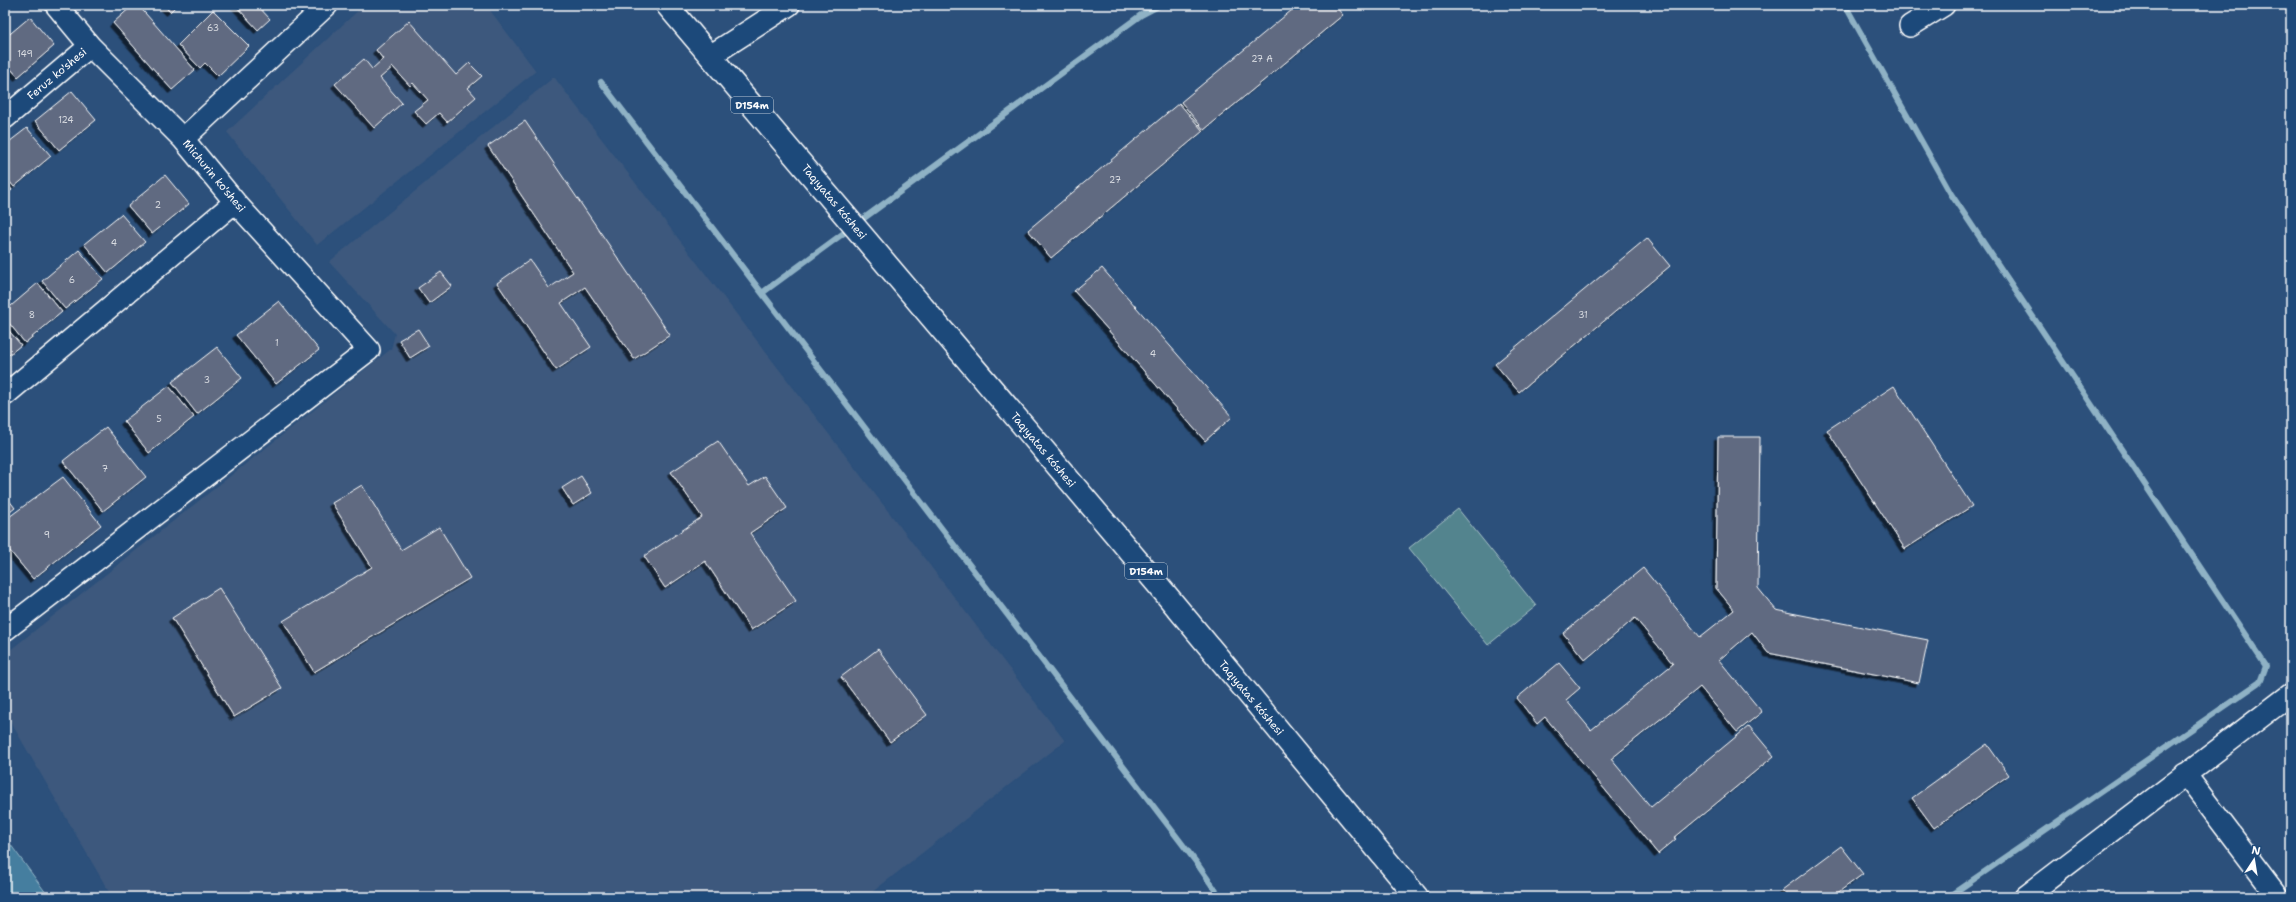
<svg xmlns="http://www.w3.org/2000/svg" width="2296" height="902" font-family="'Shantell Sans',sans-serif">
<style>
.built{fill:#3c587d}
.green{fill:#52848e;stroke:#a8c2c6}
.water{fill:#457e9f;stroke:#8fb2c5}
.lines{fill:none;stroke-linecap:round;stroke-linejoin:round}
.stream{stroke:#8fb2c5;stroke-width:6}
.building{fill:#606a81;stroke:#fff;filter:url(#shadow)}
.street-casing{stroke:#fff;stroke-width:24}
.primary-casing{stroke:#fff;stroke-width:25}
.street{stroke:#1f4a7a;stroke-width:21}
.primary{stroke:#1f4a7a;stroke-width:22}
.labels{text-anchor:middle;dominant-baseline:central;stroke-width:3;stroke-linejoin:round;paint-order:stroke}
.number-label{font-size:9px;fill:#d7dae0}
.shield{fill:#1f4a7a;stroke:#bcc9d7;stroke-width:1}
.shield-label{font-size:10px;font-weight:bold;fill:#fff}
.street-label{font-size:11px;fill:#fff;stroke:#1f4a7a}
</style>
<defs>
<filter id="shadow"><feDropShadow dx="-3.5" dy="3.5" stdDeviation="0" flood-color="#0009"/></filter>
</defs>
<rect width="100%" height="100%" fill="#2c507b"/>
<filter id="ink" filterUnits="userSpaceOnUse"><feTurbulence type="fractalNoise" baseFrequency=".025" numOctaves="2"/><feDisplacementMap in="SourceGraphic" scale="8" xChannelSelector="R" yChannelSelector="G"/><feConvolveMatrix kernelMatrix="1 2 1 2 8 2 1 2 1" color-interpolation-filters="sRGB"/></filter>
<g filter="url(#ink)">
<!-- built -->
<path class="built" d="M364 5H486L536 71 317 245 227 132Z
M554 77 1065 741 866 897H112L5 712V654L391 349 395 334 329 262Z"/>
<!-- green -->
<path class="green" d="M1458 509 1536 606 1488 645 1409 548Z"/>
<!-- water -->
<path class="water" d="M5 837 49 897H9L5 890Z"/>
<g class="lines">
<!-- stream -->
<path class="stream" d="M1845 5 1951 194 2266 666 2260 682 1948 897
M601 82 1196 862 1220 897
M762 293 1141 15 1160 5"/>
</g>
<!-- building -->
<path class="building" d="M133 5H138L195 70 172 90 113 23Z
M163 5H177L170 12Z
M235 5H257L270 19 258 30Z
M1298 5H1334L1343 15 1204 130 1181 102Z
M213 10 249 46 218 76 205 63 200 68 178 45Z
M30 17 54 46 18 77 5 62V38Z
M409 21 456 75 469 63 482 76 468 88 476 97 447 122 439 113 426 124 414 111 428 100 413 83 410 86 393 67 380 78 402 103 374 128 335 84 364 59 372 69 383 59 376 50Z
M72 91 96 120 59 150 35 121Z
M1179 103 1203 131 1051 258 1028 230Z
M525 121 670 335 634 359 585 287 561 303 591 347 556 370 497 283 530 260 549 288 573 272 488 146Z
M27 128 51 156 14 187 5 176V145Z
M165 175 189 204 152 234 128 206Z
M5 181 12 190 5 196Z
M121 214 145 242 108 273 84 244Z
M1647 238 1670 266 1519 392 1495 364Z
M79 250 103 279 65 309 42 281Z
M1102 268 1232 417 1205 441 1074 291Z
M441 272 452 286 429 303 418 288Z
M38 283 62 312 25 343 5 318V311Z
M279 301 319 350 276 384 236 335Z
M5 326 21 345 5 358Z
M418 329 429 346 410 358 399 340Z
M217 347 242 378 197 414 172 382Z
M169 386 194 417 149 453 124 421Z
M1894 386 1972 506 1905 549 1827 430Z
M106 427 146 477 103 511 63 461Z
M1718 437H1760L1758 588 1776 610 1928 640 1919 683 1768 653 1752 632 1719 660 1762 712 1737 732 1700 687 1611 759 1651 807 1749 726 1774 756 1674 838 1676 839 1658 854 1545 717 1537 724 1517 698 1559 663 1580 688 1566 700 1591 730 1673 664 1635 618 1585 660 1563 633 1643 568 1700 637 1734 610 1716 588Z
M718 441 749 486 765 476 787 508 750 533 796 601 751 630 705 561 665 588 644 556 702 517 671 472Z
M581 476 592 493 573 505 562 488Z
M63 477 101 525 33 579 5 545V520Z
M362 485 401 550 439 527 470 578 314 672 283 621 372 567 332 503Z
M5 495 15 508 5 516Z
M219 588 282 688 234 717 172 618Z
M878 649 927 715 890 742 841 677Z
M1987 744 2009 775 1934 828 1912 798Z
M1841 846 1863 874 1832 897H1788L1782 890Z"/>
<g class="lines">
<defs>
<path id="street" d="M1910 26 1944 5
M710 56 789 5
M5 118 90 46
M183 139 327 5
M5 395 235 202
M5 630 369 350 235 202 183 139 90 46 56 5
M2185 774 2278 897
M2025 897 2291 694"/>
<path id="primary" d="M667 5 1159 586 1417 897"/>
</defs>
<!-- street casing -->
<use href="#street" class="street-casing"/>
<!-- primary casing -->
<use href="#primary" class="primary-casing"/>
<!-- street -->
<use href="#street" class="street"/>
<!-- primary -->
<use href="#primary" class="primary"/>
</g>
</g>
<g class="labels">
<!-- number labels -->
<g class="number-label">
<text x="213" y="28">63</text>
<text x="25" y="54">149</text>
<text x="1262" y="59">27 А</text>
<text x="66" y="120">124</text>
<text x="1115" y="180">27</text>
<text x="158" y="205">2</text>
<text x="114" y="243">4</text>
<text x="72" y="280">6</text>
<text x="32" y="315">8</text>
<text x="1583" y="315">31</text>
<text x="277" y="343">1</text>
<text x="1153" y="354">4</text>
<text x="207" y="380">3</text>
<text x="159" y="419">5</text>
<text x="105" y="469">7</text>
<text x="47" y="535">9</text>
</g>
<!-- shield labels -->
<g class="shield">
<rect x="731" y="97" width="42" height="16" rx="3"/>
<rect x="1125" y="563" width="42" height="16" rx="3"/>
</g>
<g class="shield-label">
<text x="752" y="105">D154m</text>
<text x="1146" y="571">D154m</text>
</g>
<!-- street labels -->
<g class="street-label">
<text transform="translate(57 74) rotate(-40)">Feruz ko'shesi</text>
<text transform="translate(214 176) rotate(50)">Michurin ko'shesi</text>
<text transform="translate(834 202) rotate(50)">Taqıyatas kóshesi</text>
<text transform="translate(1043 450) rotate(50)">Taqıyatas kóshesi</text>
<text transform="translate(1251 698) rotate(50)">Taqıyatas kóshesi</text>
</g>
</g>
<!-- margin -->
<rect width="2296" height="902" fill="none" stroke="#1f4a7a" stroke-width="20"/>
<rect x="10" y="10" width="2276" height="882" fill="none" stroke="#fff" stroke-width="1.5" filter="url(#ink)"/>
<!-- north arrow -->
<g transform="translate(2254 860) rotate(12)" stroke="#1f4a7a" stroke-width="3" paint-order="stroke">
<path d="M0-3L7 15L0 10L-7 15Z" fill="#ffffff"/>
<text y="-6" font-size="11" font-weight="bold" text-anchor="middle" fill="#ffffff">N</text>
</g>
</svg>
